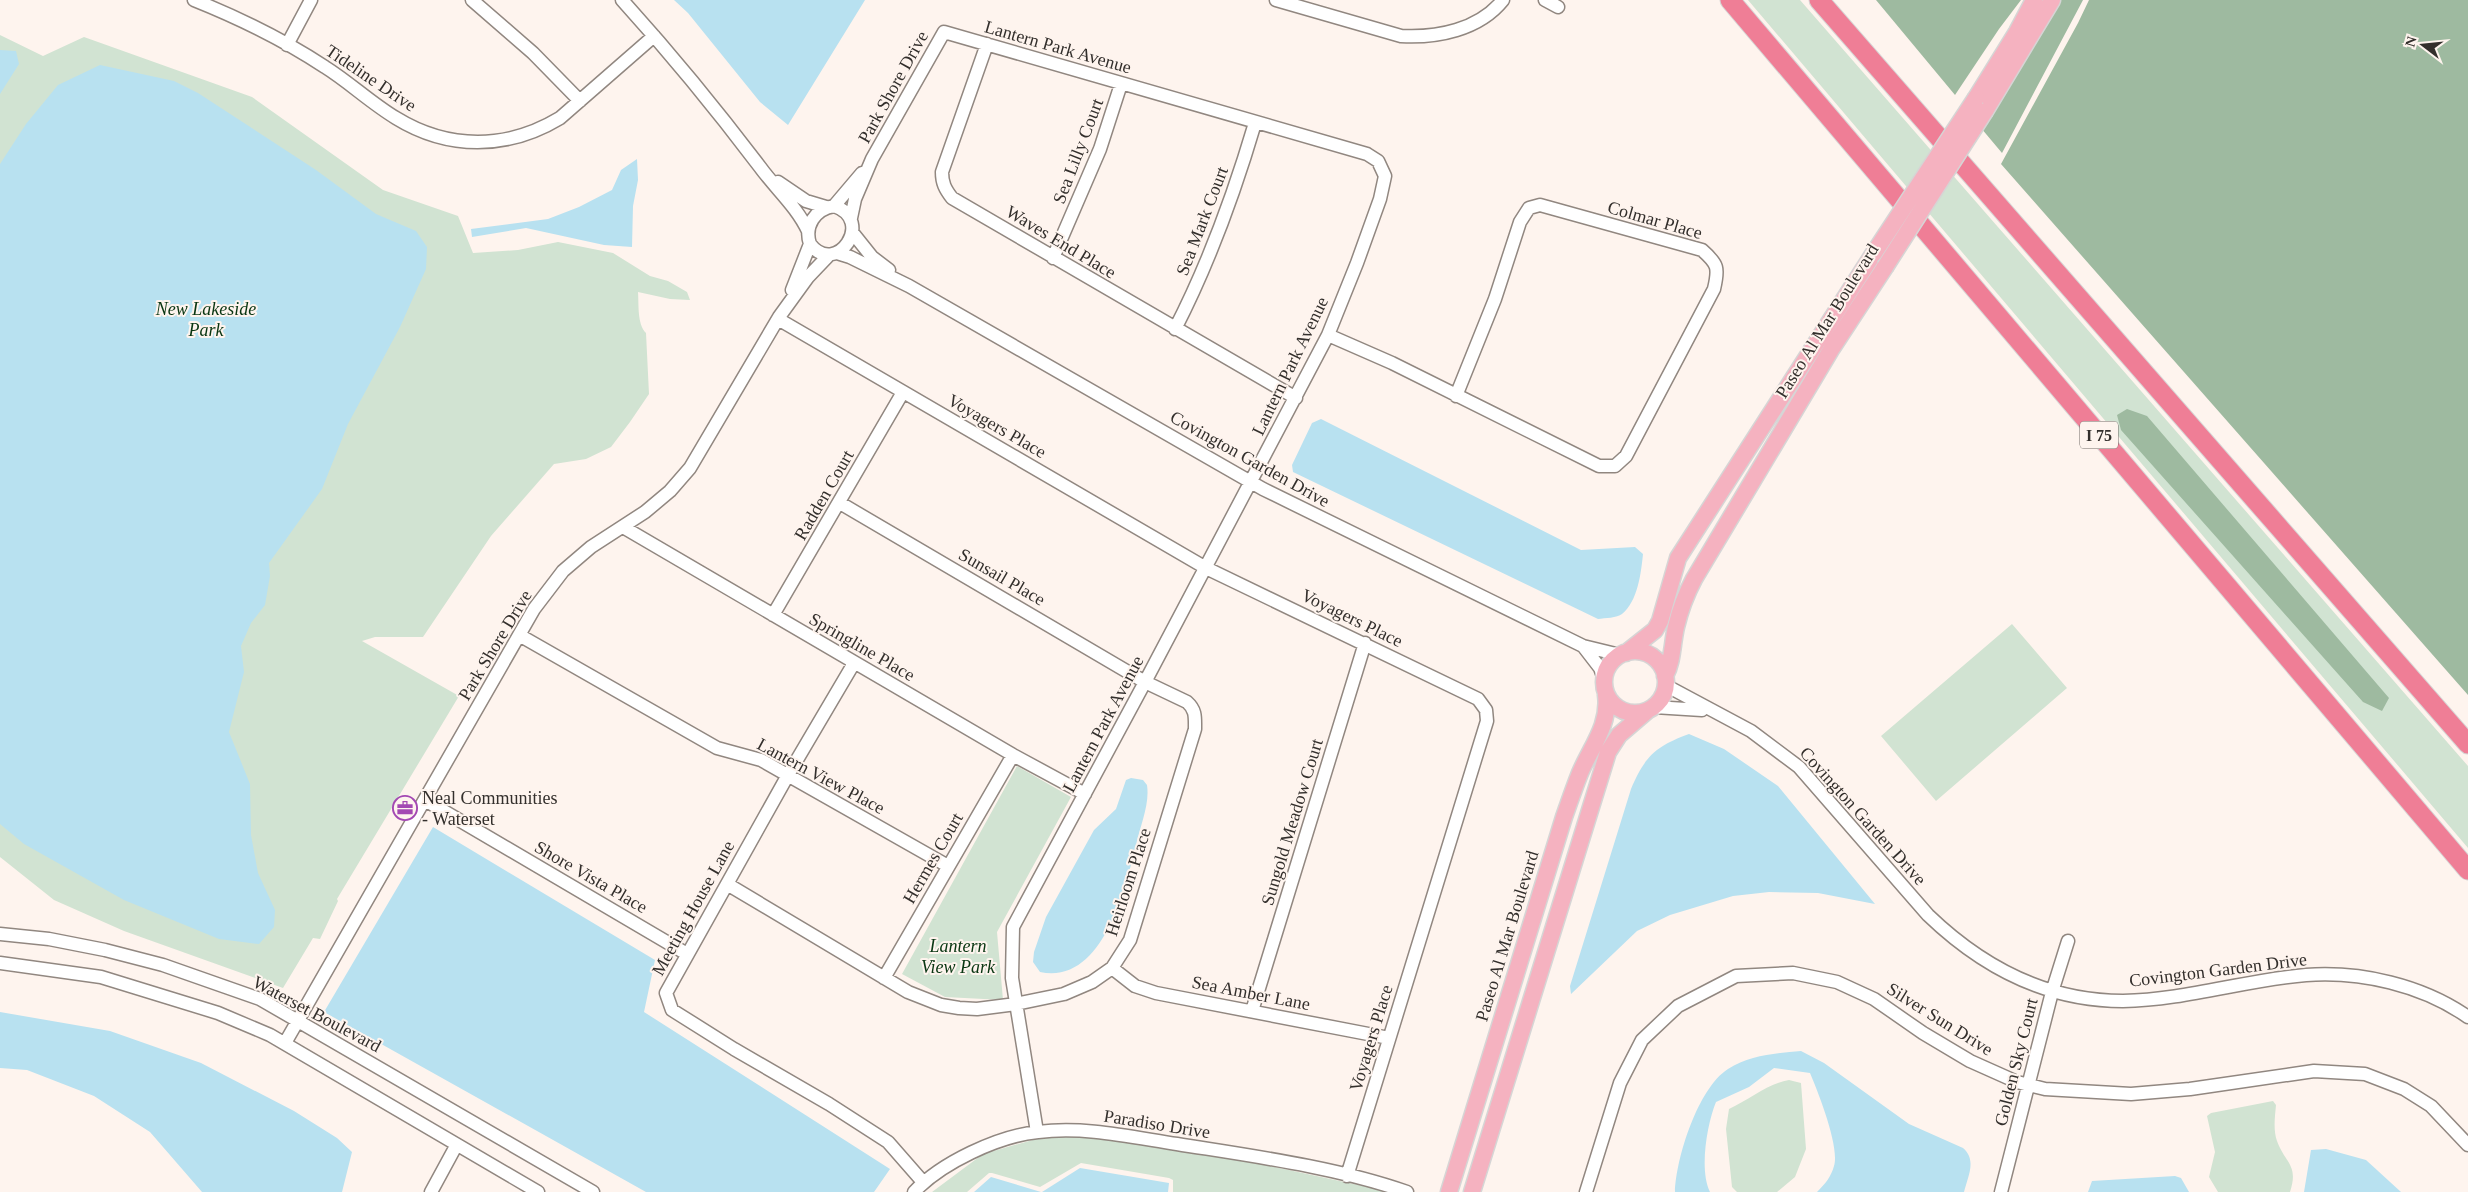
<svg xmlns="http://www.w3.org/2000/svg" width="2468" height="1192" font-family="Georgia,serif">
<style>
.green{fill:#d1e3d2}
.forest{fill:#9ebaa0}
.water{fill:#b8e1f0}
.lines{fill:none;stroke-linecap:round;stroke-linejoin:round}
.minor-casing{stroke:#918780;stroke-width:15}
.major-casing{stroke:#d6d5d5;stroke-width:19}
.highway-casing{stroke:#d6d5d5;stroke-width:21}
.minor{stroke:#fff;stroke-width:12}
.major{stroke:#f5b2c0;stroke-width:16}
.highway{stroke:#ef7e96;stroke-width:19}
.major-bridge-casing{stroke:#d6d5d5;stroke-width:19;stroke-linecap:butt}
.major-bridge{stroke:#f5b2c0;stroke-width:16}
.labels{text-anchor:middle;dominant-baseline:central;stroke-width:4;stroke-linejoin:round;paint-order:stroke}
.shield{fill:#fef4ee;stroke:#706a66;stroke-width:1}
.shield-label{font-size:16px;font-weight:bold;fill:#332f2c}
.street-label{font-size:18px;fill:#332f2c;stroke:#fef4ee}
.park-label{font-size:18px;font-style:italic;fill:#093612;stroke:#fef4ee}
.poi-label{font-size:18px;fill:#332f2c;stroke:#fef4ee;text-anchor:start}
</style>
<rect width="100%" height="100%" fill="#fef4ee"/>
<!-- green -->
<path class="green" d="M1748 0H1800L2468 766V848Z
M0 35 43 56 84 37 252 97 383 190 458 216 473 253 518 250 558 242 613 253 650 276 668 281 687 292 690 300 670 299 638 292C639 305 637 324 646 333L649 394 630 422 611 447 586 459 554 464 491 536 423 637H375L362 641 459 696 337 899 338 901 320 939 313 938 283 988 124 931 54 900 0 857Z
M2012 624 2067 688 1936 801 1881 736Z
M1017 766 1071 797 997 932 1003 1000 945 997 902 974Z
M1789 1080 1801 1083 1806 1149 1795 1177 1777 1192H1737L1732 1187 1726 1129 1729 1109C1749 1100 1767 1084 1789 1080Z
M2273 1101 2276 1105C2275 1116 2273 1130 2277 1141 2285 1163 2299 1165 2290 1192H2218L2209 1177 2215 1152 2207 1116 2211 1113Z
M1086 1136 1242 1160 1391 1192H1173V1180L1169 1178 1081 1163 1040 1187 992 1173H989L967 1192H932L983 1154 1043 1137Z"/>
<!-- forest -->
<path class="forest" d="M1876 0H2021L1999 29 1955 95Z
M2058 0H2083L2002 153 1981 128Z
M2089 0H2468V695L2001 164 2078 23Z
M2127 409 2147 416 2389 698 2382 711 2363 702 2121 430 2117 415Z"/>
<!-- water -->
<path class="water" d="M674 0H865L788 125 760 102 688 13Z
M0 50 16 51 19 64 0 94Z
M100 65 174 81 198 93 316 170 376 214 416 231 427 247 426 269 400 327 348 424 322 489 269 563 270 576 265 605 251 623 241 646 244 672 229 732 250 784 251 835 258 873 275 910 274 927 259 944 219 939 124 900 24 844 0 824V164L26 124 58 85Z
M637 159 638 180 633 206 632 247 604 245 526 228 472 237 471 229 548 219 579 207 612 190 621 170Z
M1321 419 1581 550 1635 547 1643 554C1641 573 1638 601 1622 614 1617 618 1605 618 1598 619L1293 472 1292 465 1312 423Z
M1689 734 1724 749 1778 786 1875 904 1818 893 1769 892 1733 896 1670 915 1637 931 1571 994 1570 986 1631 789C1645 756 1656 746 1689 734Z
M1131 778 1143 780 1147 785C1150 804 1140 826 1136 845 1125 889 1103 985 1040 972L1033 962 1034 952 1046 917 1094 830 1116 809 1126 780Z
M433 827 655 960 644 1012 890 1169 874 1192H646L324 1012Z
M0 1012 110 1031 201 1063 294 1111 337 1138 352 1152 342 1192H202L150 1132 94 1096 27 1070 0 1068Z
M1801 1051 1824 1063 1909 1124 1963 1148C1977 1160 1968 1176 1964 1192H1817C1825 1184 1831 1177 1834 1166 1840 1147 1818 1092 1810 1073L1774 1068 1749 1087 1716 1102C1707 1124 1699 1170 1710 1192H1675C1676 1158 1698 1088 1728 1069 1750 1055 1776 1053 1801 1051Z
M2326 1149 2366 1160 2401 1192H2304L2311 1150Z
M1080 1168 1169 1183 1168 1192H1042Z
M2175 1176 2181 1178 2189 1192H2088L2092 1181Z
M991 1177 1041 1192H974Z"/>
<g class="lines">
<defs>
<path id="minor" d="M194 0C239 18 284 40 325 67 349 82 371 103 396 118 448 150 507 150 560 118L654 36
M472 0 533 53 580 101
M622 0C671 54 716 109 760 167 776 189 797 207 808 231
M1276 0 1401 36C1437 38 1479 30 1503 0
M1545 0 1558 7
M987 44 942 172C942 183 945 189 952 198L1296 398
M287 45 311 0
M778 182 806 201 826 207
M834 206C876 220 836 278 810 244 804 226 815 209 834 206Z
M834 206 862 173
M851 218 855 199 872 159 944 32 1367 154 1378 161 1385 176 1380 199 1357 263 1328 335 1145 682 1013 927 1012 978 1037 1132
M852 232 872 257 889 270
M837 253 850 257 909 286 1263 489 1583 646 1620 655
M1053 258 1100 149 1121 84
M792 290 810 244
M778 319 1206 568 1478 699 1486 710 1487 721 1347 1176
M1175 329C1209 263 1234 194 1255 123
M1328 335 1392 363 1599 466H1615L1626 456 1714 289C1719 268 1718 264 1702 250L1540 205 1529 208 1520 222 1495 299 1456 396
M623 527 1013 755 1085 794
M773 615 903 392
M519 635 717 748 761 760 948 866
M1583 646 1600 668 1604 679
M854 663 788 775 666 993 672 1010 734 1049 829 1104 888 1142 923 1182
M1665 685 1751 731 1799 767 1928 915C1982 967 2047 1001 2123 1001 2185 1000 2245 980 2306 975 2361 971 2422 985 2468 1017
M1654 707 1702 710
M425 800 687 954
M727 884 908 992 941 1005 959 1008 977 1009 1016 1004 1064 994 1092 982 1112 968 1130 940 1195 729C1195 717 1196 710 1187 702L1145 682 840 503
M0 934 49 939 105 950 163 965 260 999 593 1192
M0 963 101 977 218 1013 270 1035 538 1192
M1112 968 1135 986 1156 993 1389 1038
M884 978 1013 755
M1252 1011 1365 643
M285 1043 534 609 563 571 591 547 645 512 670 491 690 468 779 317 808 277 829 255
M431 1192 456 1146
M914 1192C941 1163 998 1136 1038 1132 1084 1126 1131 1137 1177 1144 1252 1156 1336 1167 1407 1192
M1586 1192 1620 1083 1642 1040 1678 1006 1736 976 1793 973 1837 982 1874 999 1923 1033 1970 1061 2017 1082 2045 1089 2131 1094 2190 1089 2314 1071 2365 1074 2404 1089 2431 1106 2468 1145
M2001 1192 2052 992 2068 941"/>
<path id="major" d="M1976 98 2017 32 2034 0
M1985 111 2052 0
M1604 682a31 31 0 1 1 62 0a31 31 0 1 1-62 0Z
M1626 653 1655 630 1660 621 1678 558 1874 253
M1665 676C1673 661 1672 644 1676 627 1680 610 1686 594 1694 579L1832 348 1885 267
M1449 1192 1564 817C1569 803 1574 788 1580 773 1591 747 1610 725 1606 695
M1472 1192 1608 752 1619 735 1647 711"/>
<path id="highway" d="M1730 0 2468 870
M1819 0 2468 744"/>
</defs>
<!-- minor casing -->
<use href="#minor" class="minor-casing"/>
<!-- major casing -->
<use href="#major" class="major-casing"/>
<!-- highway casing -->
<use href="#highway" class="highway-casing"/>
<!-- minor -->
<use href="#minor" class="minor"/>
<!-- major -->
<use href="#major" class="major"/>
<!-- highway -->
<use href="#highway" class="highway"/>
<defs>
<path id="major-bridge" d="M1874 253 1976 98
M1885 267 1985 111"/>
</defs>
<!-- major-bridge casing -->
<use href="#major-bridge" class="major-bridge-casing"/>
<!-- major-bridge -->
<use href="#major-bridge" class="major-bridge"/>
</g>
<!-- icons -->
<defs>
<symbol id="office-ring" viewBox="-11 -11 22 22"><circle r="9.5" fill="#fef4ee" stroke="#a348b3" stroke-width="1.5"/><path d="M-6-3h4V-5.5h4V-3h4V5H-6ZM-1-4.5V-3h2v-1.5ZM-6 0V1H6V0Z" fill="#a348b3"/></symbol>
</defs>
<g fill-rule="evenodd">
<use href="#office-ring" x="391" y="794" width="28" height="28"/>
</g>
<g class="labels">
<!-- shield labels -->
<rect class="shield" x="2080" y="421.5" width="38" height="27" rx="4"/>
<g class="shield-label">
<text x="2099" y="435">I 75</text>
</g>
<!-- street labels -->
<g class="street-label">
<text transform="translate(1058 47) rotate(16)">Lantern Park Avenue</text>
<text transform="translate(371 78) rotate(34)">Tideline Drive</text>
<text transform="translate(893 87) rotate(-61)">Park Shore Drive</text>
<text transform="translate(1078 151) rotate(-69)">Sea Lilly Court</text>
<text transform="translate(1655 220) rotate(16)">Colmar Place</text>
<text transform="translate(1202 221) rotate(-69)">Sea Mark Court</text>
<text transform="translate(1061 242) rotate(31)">Waves End Place</text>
<text transform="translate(1827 321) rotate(-58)">Paseo Al Mar Boulevard</text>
<text transform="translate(1290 366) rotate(-64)">Lantern Park Avenue</text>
<text transform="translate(997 426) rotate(30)">Voyagers Place</text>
<text transform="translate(1250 459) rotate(29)">Covington Garden Drive</text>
<text transform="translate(824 495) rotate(-60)">Radden Court</text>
<text transform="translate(1002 577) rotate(30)">Sunsail Place</text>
<text transform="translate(1352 618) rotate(26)">Voyagers Place</text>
<text transform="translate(495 645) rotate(-59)">Park Shore Drive</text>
<text transform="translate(862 647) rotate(30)">Springline Place</text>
<text transform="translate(1103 724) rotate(-62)">Lantern Park Avenue</text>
<text transform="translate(821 776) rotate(28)">Lantern View Place</text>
<text transform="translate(1863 816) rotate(48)">Covington Garden Drive</text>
<text transform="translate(1292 822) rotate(-73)">Sungold Meadow Court</text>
<text transform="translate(933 858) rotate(-60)">Hermes Court</text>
<text transform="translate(591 877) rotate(30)">Shore Vista Place</text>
<text transform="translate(1128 882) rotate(-72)">Heirloom Place</text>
<text transform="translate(693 908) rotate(-61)">Meeting House Lane</text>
<text transform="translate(1507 936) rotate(-73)">Paseo Al Mar Boulevard</text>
<text transform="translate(2218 970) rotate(-7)">Covington Garden Drive</text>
<text transform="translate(1251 993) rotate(11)">Sea Amber Lane</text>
<text transform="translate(317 1014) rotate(28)">Waterset Boulevard</text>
<text transform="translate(1940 1019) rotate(32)">Silver Sun Drive</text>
<text transform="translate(1371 1038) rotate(-73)">Voyagers Place</text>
<text transform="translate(2016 1062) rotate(-76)">Golden Sky Court</text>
<text transform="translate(1157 1124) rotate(9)">Paradiso Drive</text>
</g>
<!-- park labels -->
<g class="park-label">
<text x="206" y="309">New Lakeside<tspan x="206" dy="21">Park</tspan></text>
<text x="958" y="946">Lantern<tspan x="958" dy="21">View Park</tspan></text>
</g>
<!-- poi labels -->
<g class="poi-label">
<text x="422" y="798">Neal Communities<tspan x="422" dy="21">- Waterset</tspan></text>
</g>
</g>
<!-- north arrow -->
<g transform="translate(2423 45) rotate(286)" stroke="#fef4ee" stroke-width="4" paint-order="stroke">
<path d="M0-4L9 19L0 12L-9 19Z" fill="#332f2c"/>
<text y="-8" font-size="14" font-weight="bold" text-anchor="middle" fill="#332f2c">N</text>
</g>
</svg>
